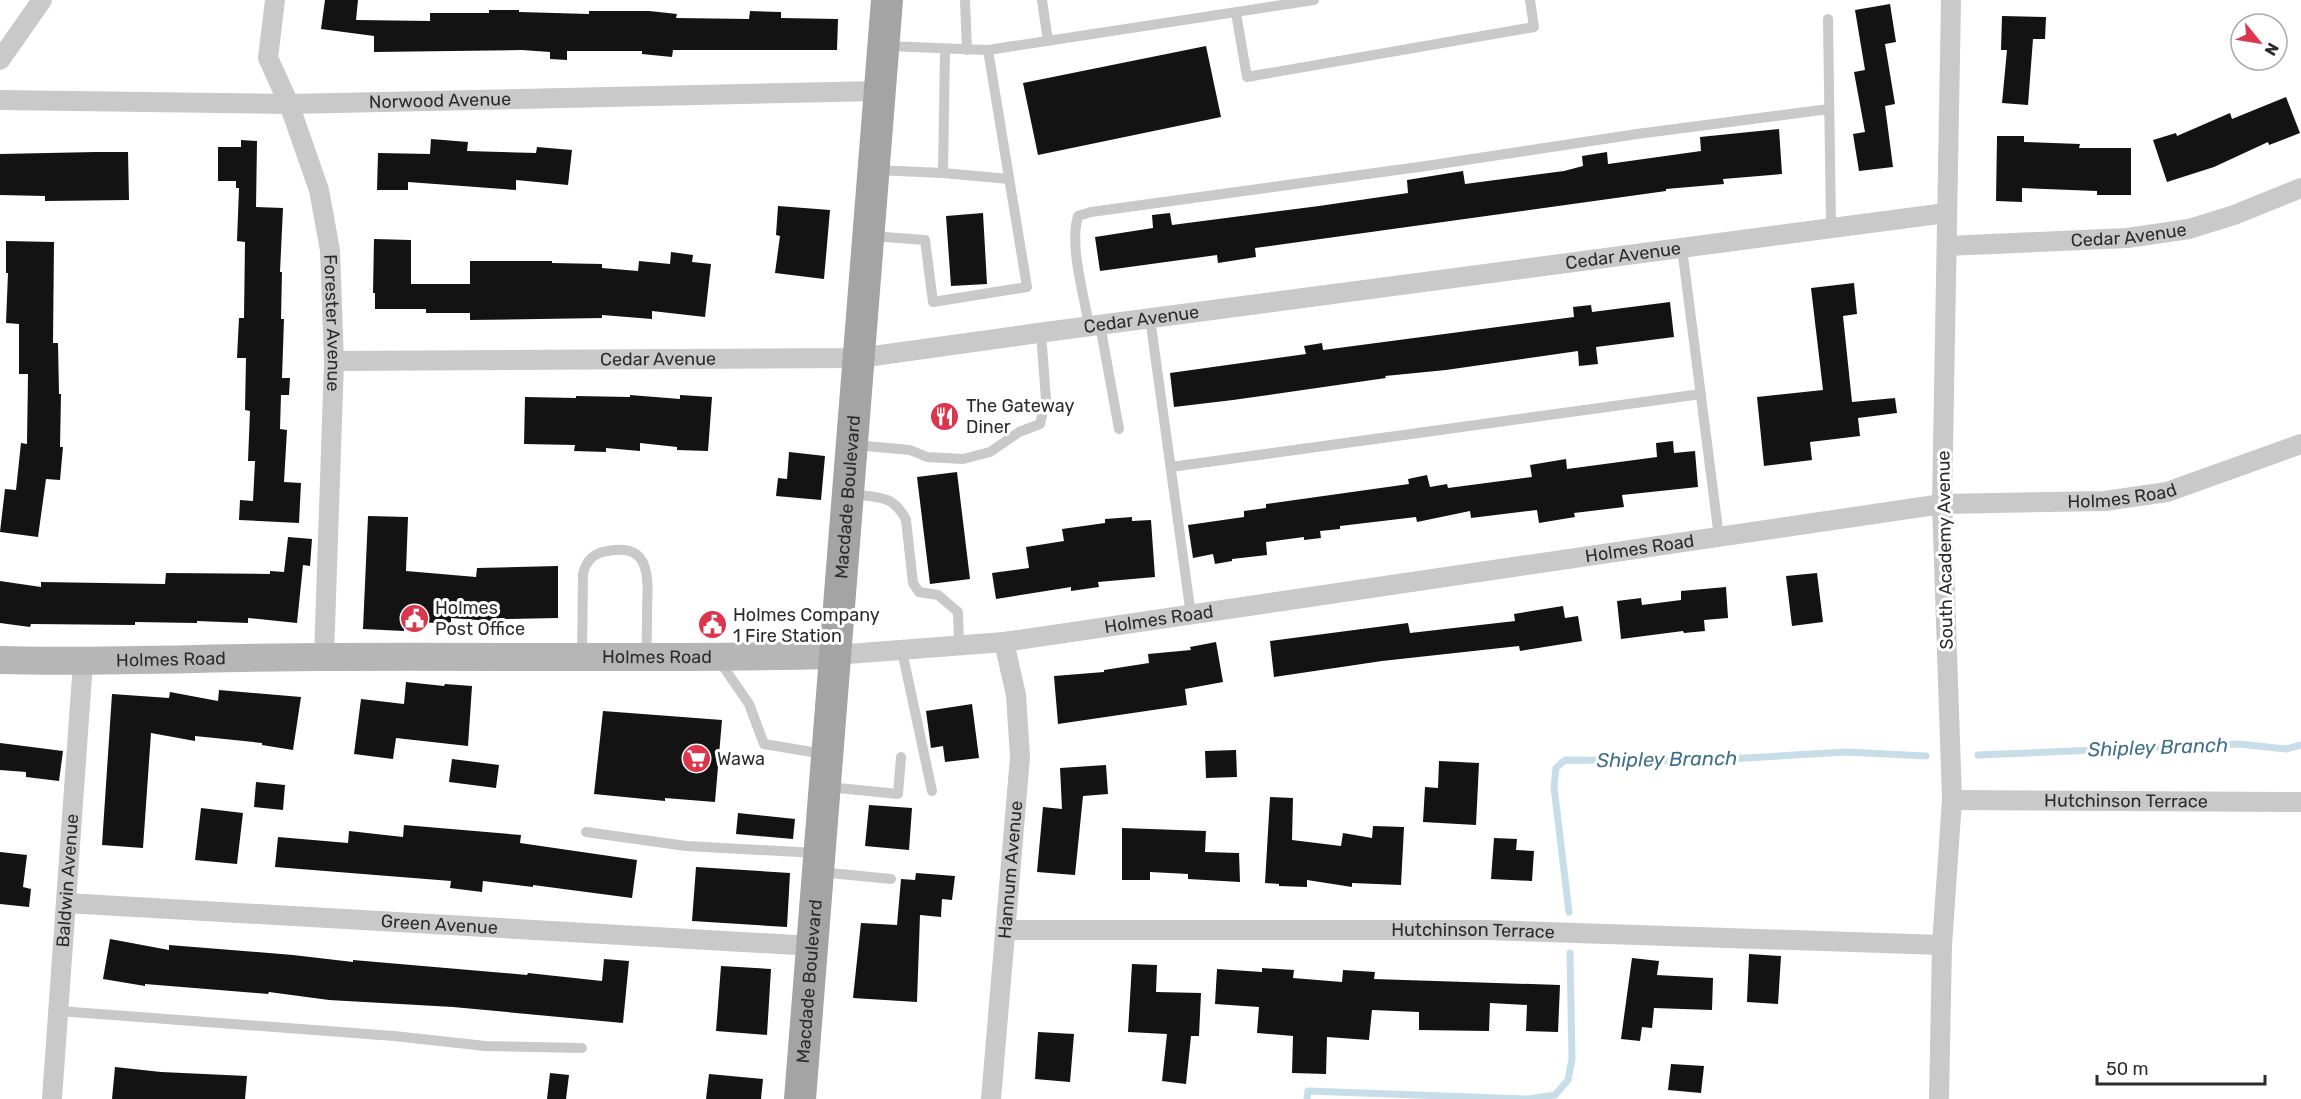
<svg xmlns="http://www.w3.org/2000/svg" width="2301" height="1099" font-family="Rubik,sans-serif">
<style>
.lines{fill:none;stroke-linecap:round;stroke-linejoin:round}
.stream{stroke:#c7dde8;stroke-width:7}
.building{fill:#131313}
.lane{stroke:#c9c9c9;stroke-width:10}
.street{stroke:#c9c9c9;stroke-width:20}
.secondary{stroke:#b6b6b6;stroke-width:28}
.primary{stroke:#a4a4a4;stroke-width:32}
.labels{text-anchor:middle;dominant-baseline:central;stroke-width:6;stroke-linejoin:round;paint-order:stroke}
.street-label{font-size:18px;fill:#2c2c2c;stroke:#fff}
.poi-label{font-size:18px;fill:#2c2c2c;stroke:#fff;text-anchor:start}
.water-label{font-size:20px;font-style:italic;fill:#3f7089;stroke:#fff}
</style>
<rect width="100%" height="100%" fill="#fff"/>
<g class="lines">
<!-- stream -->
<path class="stream" d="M1978 755 2239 744 2286 749 2301 745
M1569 912 1554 787 1556 768 1565 760 1695 761 1846 752 1926 756
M1307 1099 1308 1091 1528 1099 1555 1095 1568 1080 1572 1059 1570 953"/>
</g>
<!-- building -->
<path class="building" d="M325 0H358L356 20 430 21V13H489V10H519V12L589 14V11H649L677 14 676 18 749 19 750 11 781 12V18L838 19 837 50H673L672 57 642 54V51H567V60L550 59V52L522 50 374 52V36L321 29Z
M1890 4 1896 42 1885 44 1895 104 1885 106 1893 167 1859 171 1853 134 1865 132 1854 72 1865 70 1855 10Z
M2002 16 2046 17 2045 39H2033L2028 105 2002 103 2007 50H2001Z
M1206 46 1221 117 1038 155 1023 83Z
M2286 97 2300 133 2269 145 2268 142 2214 167 2167 182 2153 140 2176 133 2177 136 2230 113 2232 119Z
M1779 129 1782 174 1723 179 1724 184 1666 189V191L1255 248 1256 257 1218 263 1217 255 1100 271 1095 237 1153 228 1152 215 1170 213 1172 225 1319 206 1408 193 1407 180 1438 175 1463 171 1465 184 1564 171 1583 166 1582 156 1607 152 1608 164 1701 151 1700 137Z
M1997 136H2024V142L2080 144 2079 148H2131V195H2097V191L2022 188V202L1996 201Z
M431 139 468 142 467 151 536 153 537 147 572 150 568 185 516 180V190L408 182V190H377L378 153 430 154Z
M241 140 257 141 256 207 283 208 280 272H282L281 319H284L282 378H290L289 395H281L280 429 287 430 284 482 301 483 299 523 239 520 240 500 253 501 255 461H248L250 411 245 410 246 358H237L239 318H244L245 242 237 241 239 188H236V181H218V147H241Z
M96 152H128L129 200 45 201V196L0 195V154Z
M778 206 830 210 824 279 775 273 780 236 776 235Z
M983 213 987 284 951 286 946 216Z
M374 239 411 240V284H470V261H552V263L602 264V268L638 271 639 261 670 264 671 252 693 255 692 262 711 264 705 317 652 311V319L602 315V318L470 320V313H426V309H375V293H373Z
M6 241 54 242 53 343H58L59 394H61L60 447H63L60 480 46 479 38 537 0 532 5 489 16 490 21 443 27 444 28 374H19V324L6 323 8 273H6Z
M1854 283 1857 314 1843 316 1852 402 1895 398 1897 413 1858 418 1860 436 1810 442 1812 460 1764 466 1757 397 1823 390 1811 288Z
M1670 302 1674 337 1596 347 1598 364 1579 366 1578 351 1446 370 1385 376 1386 378 1233 400 1174 407 1170 373 1306 354 1304 346 1322 343 1323 350 1574 317 1573 307 1591 305 1592 312Z
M630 395 680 399V395L712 397 708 451 677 450V447L640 443V451L606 448V452L574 451 575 445 524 444 525 397 576 398V396L630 397Z
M1673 441 1674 453 1695 451 1698 487 1622 495 1624 507 1574 513 1575 517 1539 523 1537 510 1471 518 1470 511 1417 522 1416 517 1340 526V529L1320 531 1321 538 1304 540V537L1266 542 1267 555 1232 559V561L1215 564 1213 554 1193 558 1188 525 1244 517V511L1266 508V504L1409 484 1408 479 1427 475 1430 487 1447 484 1448 488 1532 477 1530 465 1566 459 1567 469 1657 457 1656 443Z
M789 452 825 456 821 500 776 496 778 478 787 479Z
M957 472 970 579 930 584 917 477Z
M368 516 408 517 406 571 476 577 477 568 558 566V618L504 619V622L451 618V624L404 621V631L363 629Z
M1132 517V521L1151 520 1155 577 1098 582 1099 587 1071 591V587L996 599 992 573 1029 568 1026 547 1064 541 1062 529 1105 523V519Z
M288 537 312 539 310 566 303 565 297 623 248 618V623L197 621V623L135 622V625L31 624 30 627 0 623V581L41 587V582L165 584 166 573 270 574V571L284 572Z
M1817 573 1823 622 1792 626 1786 576Z
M1726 587 1728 618 1704 620 1705 631 1684 633 1683 631 1621 639 1617 601 1641 598 1642 605 1681 600V591Z
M1563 606 1565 618 1578 616 1582 641 1520 651 1519 646 1382 661 1274 677 1270 641 1408 623 1410 633 1515 621 1514 614Z
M1216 642 1223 682 1185 689 1187 705 1058 724 1054 676 1104 672V670L1149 663 1148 654 1191 650 1190 647Z
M406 682 444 686 445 684 472 686 468 746 396 738 393 759 354 754 361 699 404 704Z
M219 690 301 697 293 750 262 745V743L195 736V741L151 733 143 848 102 845 112 694 169 698 170 692 218 701Z
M972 704 979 758 945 762 943 746 931 748 926 711Z
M603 711 722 720 715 802 665 798V801L594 794Z
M0 743 63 751 59 781 26 777V772L0 770Z
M1236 750 1237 777 1206 778 1205 751Z
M452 759 499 765 496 788 449 782Z
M1439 761 1479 763 1476 825 1423 822 1425 787 1438 788Z
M1106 765 1108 794 1083 796 1075 875 1037 872 1043 807 1062 809 1060 768Z
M256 782 285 785 283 810 254 807Z
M1270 797 1293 798 1292 840 1341 846 1343 833 1372 838 1373 826 1404 827 1401 885 1352 883V887L1307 880V887L1279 886V884L1265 883Z
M869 805 912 808 909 850 865 846Z
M201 808 243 813 237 864 195 860Z
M738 813 795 819 793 839 736 834Z
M404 825 521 835 520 843 637 860 632 898 533 885V887L483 881 482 892 450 888 451 881 275 867 278 837 348 843 349 831 403 837Z
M1122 828 1206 831 1205 852 1239 853 1240 882 1188 879V874L1150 872V880H1122Z
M1494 838 1517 839 1516 850 1534 851 1532 881 1491 879Z
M0 852 27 855 23 887 31 889 29 907 0 904Z
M696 867 790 873 787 927 692 921Z
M916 873 955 876 952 900 942 899 941 917 920 915 917 1002 853 998 861 923 897 925 901 879 915 880Z
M110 939 169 950V945L293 955 353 962V960L527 975 528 973 602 981 604 959 629 961 623 1023 453 1007 329 1000 269 992 268 994 145 984V986L103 979Z
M1749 954 1781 956 1778 1004 1747 1002Z
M1632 958 1659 961 1657 975 1713 978 1712 1010 1654 1008 1652 1028 1642 1027 1640 1041 1621 1039Z
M1132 964 1157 965 1156 992 1201 993 1199 1036H1191L1186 1084 1162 1081 1167 1034 1128 1032Z
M721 966 771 969 767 1035 716 1031Z
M1262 968 1294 970 1293 978 1342 982 1343 970 1375 972 1374 979 1560 985 1558 1032 1526 1031 1527 1005 1490 1003 1489 1031 1419 1030V1012L1372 1010 1369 1040 1327 1037 1326 1074 1292 1073 1293 1036 1257 1033 1259 1007 1215 1004 1217 969 1262 972Z
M1038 1032 1074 1034 1070 1082 1035 1079Z
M1671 1064 1704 1066 1701 1093 1668 1090Z
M115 1067 161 1072 247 1076 245 1099H112Z
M550 1073 569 1075 566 1099H547Z
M709 1074 763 1079 761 1099H706Z"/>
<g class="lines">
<!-- lane -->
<path class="lane" d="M965 0 967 50
M1042 0 1048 41
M1236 13 1247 77 1534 27 1530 0
M1828 19 1831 228
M887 46 988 50 1314 0
M875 170 943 173 1009 179
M943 173 945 50
M871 236 925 240 933 302 1027 287 988 50
M1682 248 1719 537
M1150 318 1191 615
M1100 325 1119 429
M1089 326C1084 294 1069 246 1078 216L1091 212 1426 166 1637 134 1829 109
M855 445 910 450 927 457 963 459 990 452 1019 432 1040 424 1046 399 1041 333
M1171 467 1701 394
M852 494C878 498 893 494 906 520L913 583 919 592 938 595 958 612 959 646
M902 651 932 791
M582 658 583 574C586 561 593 553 608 551 652 542 648 580 647 610 647 626 647 641 646 657
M718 659 749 704 764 744 824 754
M828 787 898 794 901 757
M586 832 686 846 817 853
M820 872 891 879
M59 1011 394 1036 485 1046 582 1048"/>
<!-- street -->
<g class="street">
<path id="s1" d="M275 0 268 58 289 104 319 190 330 250 334 361 324 657"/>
<path d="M0 60 42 0"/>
<path id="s2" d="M0 100 289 104 880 91"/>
<path id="s3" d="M1947 246 2127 238 2189 229 2234 215 2301 188"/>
<path id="s4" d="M334 361 859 358 1038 333 1946 213"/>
<path id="s5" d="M835 655 1004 642 1942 504 2105 501 2167 492 2301 444"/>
<path id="s6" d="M1952 800 2301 802"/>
<path id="s7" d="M66 903 813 946"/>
<path id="s8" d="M1005 930H1487L1942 945"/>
<path id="s9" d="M52 1099 83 662"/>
<path id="s10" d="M991 1099 1020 757 1016 695 1004 642"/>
<path d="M1939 1099 1942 945 1952 800 1942 504 1951 0"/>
</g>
<!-- secondary -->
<path class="secondary" id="s11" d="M0 660C109 663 218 657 327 657 496 656 666 659 835 655"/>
<!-- primary -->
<path class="primary" id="s12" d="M800 1099 887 0"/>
</g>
<!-- icons -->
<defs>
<symbol id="restaurant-disc" viewBox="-11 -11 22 22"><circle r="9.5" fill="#db364c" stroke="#fff"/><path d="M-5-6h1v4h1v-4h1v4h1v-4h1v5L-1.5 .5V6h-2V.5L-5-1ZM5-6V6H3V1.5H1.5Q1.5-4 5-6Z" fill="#fff"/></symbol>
<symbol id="civic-disc" viewBox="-11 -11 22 22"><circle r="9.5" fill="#db364c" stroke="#fff"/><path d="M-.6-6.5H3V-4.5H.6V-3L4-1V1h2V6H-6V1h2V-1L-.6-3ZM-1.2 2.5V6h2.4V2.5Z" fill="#fff"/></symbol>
<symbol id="supermarket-disc" viewBox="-11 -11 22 22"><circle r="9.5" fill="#db364c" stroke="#fff"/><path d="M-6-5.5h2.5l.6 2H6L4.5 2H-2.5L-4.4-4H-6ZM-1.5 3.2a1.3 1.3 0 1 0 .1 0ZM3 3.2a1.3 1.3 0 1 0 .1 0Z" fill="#fff"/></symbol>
</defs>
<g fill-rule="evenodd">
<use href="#restaurant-disc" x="928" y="400" width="33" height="33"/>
<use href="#civic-disc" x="398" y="602" width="33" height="33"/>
<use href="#civic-disc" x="696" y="608" width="33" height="33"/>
<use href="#supermarket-disc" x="680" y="742" width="33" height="33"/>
</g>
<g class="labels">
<!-- street labels -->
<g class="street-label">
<text stroke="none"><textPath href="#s2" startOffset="440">Norwood Avenue</textPath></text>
<text stroke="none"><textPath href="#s3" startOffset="182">Cedar Avenue</textPath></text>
<text stroke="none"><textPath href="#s4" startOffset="1296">Cedar Avenue</textPath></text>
<text stroke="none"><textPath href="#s4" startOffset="810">Cedar Avenue</textPath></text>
<text stroke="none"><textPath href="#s1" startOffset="334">Forester Avenue</textPath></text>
<text stroke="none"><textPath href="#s4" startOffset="324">Cedar Avenue</textPath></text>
<text stroke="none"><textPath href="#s5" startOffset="1298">Holmes Road</textPath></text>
<text stroke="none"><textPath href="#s12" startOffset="604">Macdade Boulevard</textPath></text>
<text stroke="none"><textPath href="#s5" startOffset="812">Holmes Road</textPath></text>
<text transform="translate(1945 550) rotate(-91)">South Academy Avenue</text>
<text stroke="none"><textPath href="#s5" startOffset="326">Holmes Road</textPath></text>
<text stroke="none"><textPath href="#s11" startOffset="657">Holmes Road</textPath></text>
<text stroke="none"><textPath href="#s11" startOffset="171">Holmes Road</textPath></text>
<text stroke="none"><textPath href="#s6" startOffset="174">Hutchinson Terrace</textPath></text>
<text stroke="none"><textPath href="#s10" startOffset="230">Hannum Avenue</textPath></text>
<text stroke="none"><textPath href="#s9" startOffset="219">Baldwin Avenue</textPath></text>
<text stroke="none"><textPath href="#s7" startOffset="374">Green Avenue</textPath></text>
<text stroke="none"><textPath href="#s8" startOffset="468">Hutchinson Terrace</textPath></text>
<text stroke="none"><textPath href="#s12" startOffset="118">Macdade Boulevard</textPath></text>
</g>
<!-- poi labels -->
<g class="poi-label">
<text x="966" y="406">The Gateway<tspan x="966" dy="21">Diner</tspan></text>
<text x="435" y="608">Holmes<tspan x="435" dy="21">Post Office</tspan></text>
<text x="733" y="615">Holmes Company<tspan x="733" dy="21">1 Fire Station</tspan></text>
<text x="717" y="759">Wawa</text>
</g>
<!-- water labels -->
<g class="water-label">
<text transform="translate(2158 747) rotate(-2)">Shipley Branch</text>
<text transform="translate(1667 759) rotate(-1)">Shipley Branch</text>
</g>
</g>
<!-- north arrow -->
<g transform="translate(2259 42) rotate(120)"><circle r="28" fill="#ffffff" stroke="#ababab" stroke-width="1.5"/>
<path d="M0-4.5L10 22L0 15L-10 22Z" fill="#db364c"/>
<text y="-9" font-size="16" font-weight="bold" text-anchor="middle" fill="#2c2c2c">N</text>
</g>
<!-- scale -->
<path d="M2097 1075v9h168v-9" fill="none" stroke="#2c2c2c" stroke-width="3"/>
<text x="2106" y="1075" font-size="18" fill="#2c2c2c" stroke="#ffffff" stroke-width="4.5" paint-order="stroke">50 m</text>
</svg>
